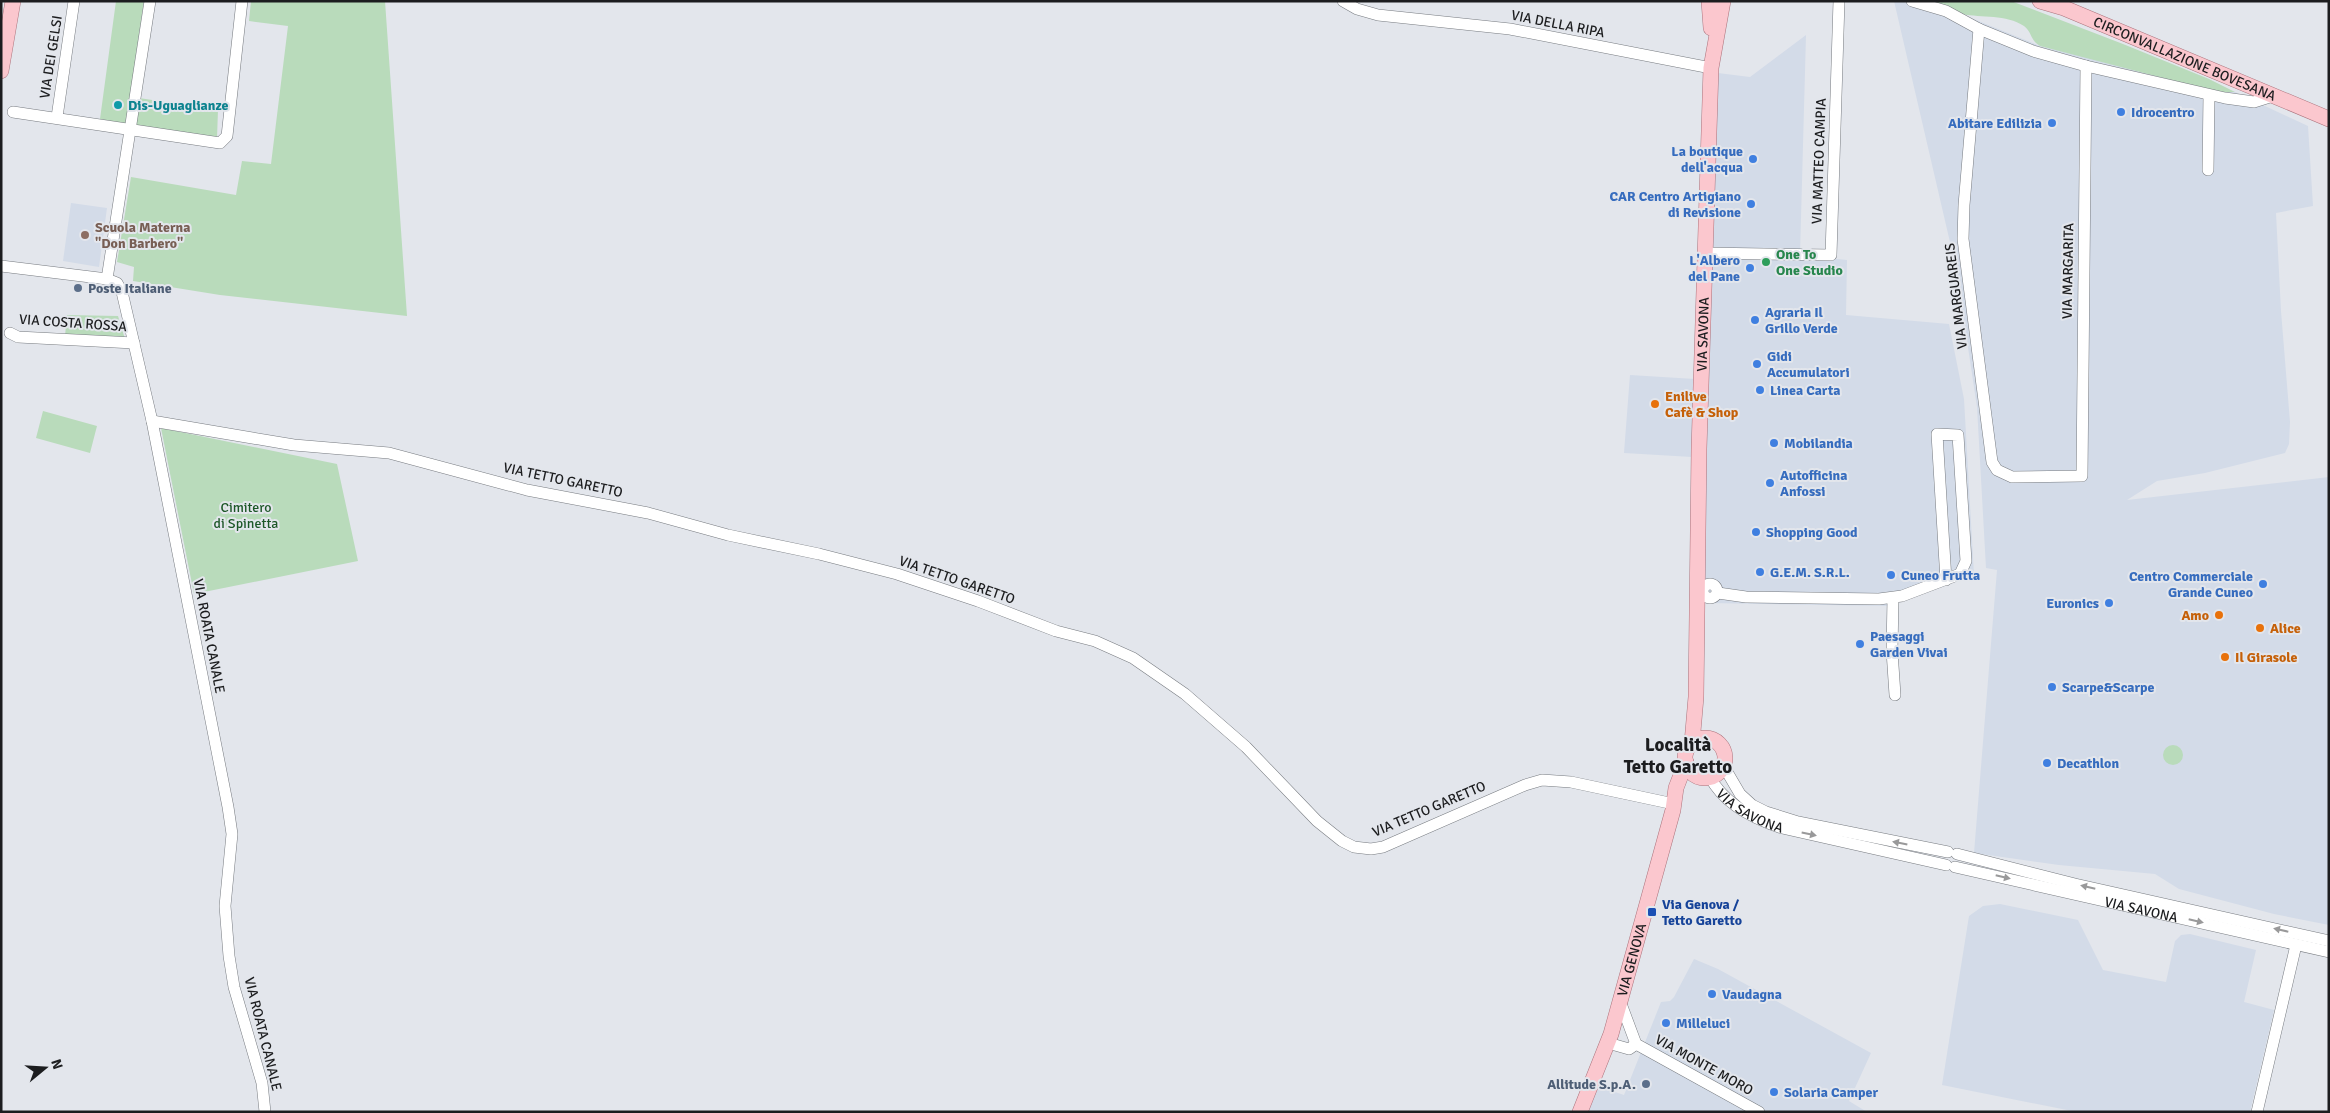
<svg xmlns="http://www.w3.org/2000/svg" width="2330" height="1113" font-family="Signika,sans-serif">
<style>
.built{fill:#d3dbe8}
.green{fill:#b9dbbb}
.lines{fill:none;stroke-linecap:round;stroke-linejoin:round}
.minor-casing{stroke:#777b80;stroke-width:12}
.major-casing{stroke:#ac737c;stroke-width:16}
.minor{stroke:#fff;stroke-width:11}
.major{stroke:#fbc7ce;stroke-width:15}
.oneway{fill:#99999a}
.culture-dot{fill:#0f9aa8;stroke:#e3e6ec;stroke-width:2}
.shop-dot{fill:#3f7fe0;stroke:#e3e6ec;stroke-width:2}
.education-dot{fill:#8d6e63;stroke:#e3e6ec;stroke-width:2}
.leisure-dot{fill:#2e9e5b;stroke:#e3e6ec;stroke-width:2}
.service-dot{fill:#5c6f8a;stroke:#e3e6ec;stroke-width:2}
.food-dot{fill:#e8710a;stroke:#e3e6ec;stroke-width:2}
.transit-dot{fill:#1a4fb4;stroke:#e3e6ec;stroke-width:2}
.labels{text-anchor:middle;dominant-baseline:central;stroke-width:4;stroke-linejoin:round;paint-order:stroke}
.street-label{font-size:14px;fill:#1c1d1f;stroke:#e3e6ec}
.culture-label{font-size:14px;font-weight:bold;fill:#0d838f;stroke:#e3e6ec;text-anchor:start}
.shop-label{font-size:14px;font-weight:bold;fill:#366cbe;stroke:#e3e6ec;text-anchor:start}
.education-label{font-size:14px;font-weight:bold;fill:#785e54;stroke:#e3e6ec;text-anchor:start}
.leisure-label{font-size:14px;font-weight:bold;fill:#27864d;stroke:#e3e6ec;text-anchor:start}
.service-label{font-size:14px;font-weight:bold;fill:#4e5e75;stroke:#e3e6ec;text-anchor:start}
.food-label{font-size:14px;font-weight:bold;fill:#c56008;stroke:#e3e6ec;text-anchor:start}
.park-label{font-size:14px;fill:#1c5727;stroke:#e3e6ec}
.transit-label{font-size:14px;font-weight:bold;fill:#164399;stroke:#e3e6ec;text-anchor:start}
.district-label{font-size:19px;font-weight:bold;fill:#1c1d1f;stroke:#e3e6ec}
</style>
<rect width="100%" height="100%" fill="#e3e6ec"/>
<!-- built -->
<path class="built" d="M1894 1H1929L2040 46 2235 92 2308 126 2313 206 2276 213 2281 311 2290 422 2289 444 2285 453 2205 473 2157 481 2127 500 2329 477V925L2274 914 2179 889 2155 874 2059 865 1974 853 1997 570 1986 568 1977 407 1956 268Z
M1806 35 1800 255 1847 260 1846 315 1949 324 1964 399 1974 575 1889 606 1708 603 1702 599 1718 73 1750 77Z
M71 203 107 208 99 267 63 261Z
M1630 375 1695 379 1692 457 1624 453Z
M2000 904 2078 920 2103 970 2166 982 2175 941 2181 935 2190 934 2256 950 2244 1002 2274 1010 2250 1112H2077L1942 1085 1969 916 1983 906Z
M1694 959 1718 969 1871 1053 1849 1101 1867 1112H1588L1597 1086 1624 1095 1661 1002 1670 1001 1674 997Z"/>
<!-- green -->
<path class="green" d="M116 1H144L126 124 100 119Z
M251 1H385L407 316 220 295 133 281 134 267 117 262 131 177 236 195 242 161 271 164 288 26 249 21Z
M1929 1H2011L2123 44 2209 79 2235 92H2217L2040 46C2030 40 2032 32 2024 26 2006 14 1982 18 1962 14 1951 12 1940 5 1929 1Z
M139 98 218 110 217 138 135 126Z
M67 315 118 316 125 339 65 336Z
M43 411 97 426 90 453 36 438Z
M161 428 337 464 358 561 194 594Z
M2163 755a10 10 0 1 1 20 0a10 10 0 1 1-20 0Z"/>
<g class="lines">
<defs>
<g id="minor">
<path d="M1343 1 1357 9 1378 15 1510 29 1711 68"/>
<path d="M1912 1 1946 11 1979 29 2033 51 2086 66 2225 98 2254 102 2273 96"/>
<path d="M1979 29 1964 205 1963 239 1992 462 1997 470 2012 477 2082 476 2086 66"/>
<path d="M13 112 220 143 227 136 242 1"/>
<path d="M57 117 74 1"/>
<path d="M2208 170 2209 95"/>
<path d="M1705 253 1831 255 1839 1"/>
<path d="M1 266 107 279 117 283 122 292 152 421 228 807 232 834 225 906 229 956 234 987 262 1083 265 1112"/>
<path d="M107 279 150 1"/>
<path d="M10 333 18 337 134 343"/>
<path d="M152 421 294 445 389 453 527 490 648 513 728 535 819 554 897 574 978 601 1056 631 1095 641 1133 658 1185 694 1246 747 1317 821 1342 841 1354 847 1371 849 1383 847 1525 785 1542 780 1571 782 1674 804"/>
<circle cx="1710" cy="591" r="7"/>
<path d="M1718 593 1746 597 1879 599 1902 596 1960 574 1966 561 1958 435 1937 434 1946 580"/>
<path d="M1893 598 1892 651 1895 695"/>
<path d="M1723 765 1740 794 1752 805 1766 812 1798 822 1948 852"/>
<path id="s1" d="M1710 777C1724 804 1754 819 1782 828L1946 865"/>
<path d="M1957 854 2075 884 2329 941"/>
<path id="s2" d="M1955 867 2329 952"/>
<path d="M1620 1001 1636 1044 1759 1112"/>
<path d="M1608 1043 1629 1049 1636 1044"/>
<path d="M2257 1112 2296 945"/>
</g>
<g id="major">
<path d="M1709 1 1711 28"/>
<path id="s3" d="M2040 1 2064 8 2329 119"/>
<path d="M1 71 13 1"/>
<circle cx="1705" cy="758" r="20"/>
<path id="s4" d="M1692 743 1696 697 1699 449 1711 68 1723 1"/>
<path id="s5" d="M1580 1112 1611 1034 1673 810 1676 788 1686 762"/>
</g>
</defs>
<!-- minor casing -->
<use href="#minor" class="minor-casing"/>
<!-- major casing -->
<use href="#major" class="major-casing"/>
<!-- minor -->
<use href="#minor" class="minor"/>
<!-- major -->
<use href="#major" class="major"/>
</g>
<!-- one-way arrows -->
<defs><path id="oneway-solid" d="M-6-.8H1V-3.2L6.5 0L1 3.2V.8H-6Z" transform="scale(1.25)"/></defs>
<g class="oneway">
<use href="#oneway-solid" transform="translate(1809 834) rotate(12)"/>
<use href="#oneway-solid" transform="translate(1900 843) rotate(-169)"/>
<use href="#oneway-solid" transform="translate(2003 877) rotate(13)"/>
<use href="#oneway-solid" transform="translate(2088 887) rotate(-167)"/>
<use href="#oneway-solid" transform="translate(2196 921) rotate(13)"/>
<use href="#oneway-solid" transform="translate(2281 930) rotate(-167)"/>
</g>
<!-- markers -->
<circle class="culture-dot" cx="118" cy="105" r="5"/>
<g class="shop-dot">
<circle cx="2121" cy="112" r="5"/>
<circle cx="2052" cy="123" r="5"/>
<circle cx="1753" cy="159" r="5"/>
<circle cx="1751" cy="204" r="5"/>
<circle cx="1750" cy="268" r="5"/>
<circle cx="1755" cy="320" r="5"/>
<circle cx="1757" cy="364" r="5"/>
<circle cx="1760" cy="390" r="5"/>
<circle cx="1774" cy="443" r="5"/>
<circle cx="1770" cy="483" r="5"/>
<circle cx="1756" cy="532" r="5"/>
<circle cx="1760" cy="572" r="5"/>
<circle cx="1891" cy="575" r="5"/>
<circle cx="2263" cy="584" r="5"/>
<circle cx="2109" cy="603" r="5"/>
<circle cx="1860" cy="644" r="5"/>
<circle cx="2052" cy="687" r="5"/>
<circle cx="2047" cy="763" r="5"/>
<circle cx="1712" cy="994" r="5"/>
<circle cx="1666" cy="1023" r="5"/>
<circle cx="1774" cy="1092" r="5"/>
</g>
<circle class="education-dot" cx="85" cy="235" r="5"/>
<circle class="leisure-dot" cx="1766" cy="262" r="5"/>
<g class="service-dot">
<circle cx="78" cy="288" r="5"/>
<circle cx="1646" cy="1084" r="5"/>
</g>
<g class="food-dot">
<circle cx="1655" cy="404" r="5"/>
<circle cx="2219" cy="615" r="5"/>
<circle cx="2260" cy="628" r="5"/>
<circle cx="2225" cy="657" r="5"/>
</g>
<rect class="transit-dot" x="1647" y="907" width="10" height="10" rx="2.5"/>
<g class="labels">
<!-- street labels -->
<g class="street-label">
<text transform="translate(1558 24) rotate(11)">VIA DELLA RIPA</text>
<text transform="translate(51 57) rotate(-81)">VIA DEI GELSI</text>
<text stroke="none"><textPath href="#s3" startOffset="156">CIRCONVALLAZIONE BOVESANA</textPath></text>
<text transform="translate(1819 161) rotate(-88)">VIA MATTEO CAMPIA</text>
<text transform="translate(2068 271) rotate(-89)">VIA MARGARITA</text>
<text transform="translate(1956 296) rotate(-97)">VIA MARGUAREIS</text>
<text transform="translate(73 323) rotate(4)">VIA COSTA ROSSA</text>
<text stroke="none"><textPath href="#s4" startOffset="409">VIA SAVONA</textPath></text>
<text transform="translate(563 480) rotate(12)">VIA TETTO GARETTO</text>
<text transform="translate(957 580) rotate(19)">VIA TETTO GARETTO</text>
<text transform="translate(209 636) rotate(79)">VIA ROATA CANALE</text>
<text stroke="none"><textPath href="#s1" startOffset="54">VIA SAVONA</textPath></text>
<text transform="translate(1429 809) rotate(-23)">VIA TETTO GARETTO</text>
<text stroke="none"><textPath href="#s2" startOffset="191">VIA SAVONA</textPath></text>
<text stroke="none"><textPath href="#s5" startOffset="161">VIA GENOVA</textPath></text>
<text transform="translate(263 1034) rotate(76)">VIA ROATA CANALE</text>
<text transform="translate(1704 1065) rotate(29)">VIA MONTE MORO</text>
</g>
<!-- culture labels -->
<g class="culture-label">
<text x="128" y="105">Dis-Uguaglianze</text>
</g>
<!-- shop labels -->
<g class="shop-label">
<text x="2131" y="112">Idrocentro</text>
<text x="2042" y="123" text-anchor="end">Abitare Edilizia</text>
<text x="1743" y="151" text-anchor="end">La boutique<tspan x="1743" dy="16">dell'acqua</tspan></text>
<text x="1741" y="196" text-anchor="end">CAR Centro Artigiano<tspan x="1741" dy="16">di Revisione</tspan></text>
<text x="1740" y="260" text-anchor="end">L'Albero<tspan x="1740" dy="16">del Pane</tspan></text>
<text x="1765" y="312">Agraria Il<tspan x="1765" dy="16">Grillo Verde</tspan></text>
<text x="1767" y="356">Gidi<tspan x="1767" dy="16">Accumulatori</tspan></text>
<text x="1770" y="390">Linea Carta</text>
<text x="1784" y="443">Mobilandia</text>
<text x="1780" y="475">Autofficina<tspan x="1780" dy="16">Anfossi</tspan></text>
<text x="1766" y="532">Shopping Good</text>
<text x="1770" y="572">G.E.M. S.R.L.</text>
<text x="1901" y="575">Cuneo Frutta</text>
<text x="2253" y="576" text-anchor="end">Centro Commerciale<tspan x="2253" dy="16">Grande Cuneo</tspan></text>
<text x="2099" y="603" text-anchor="end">Euronics</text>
<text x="1870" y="636">Paesaggi<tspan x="1870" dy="16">Garden Vivai</tspan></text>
<text x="2062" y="687">Scarpe&amp;Scarpe</text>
<text x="2057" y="763">Decathlon</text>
<text x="1722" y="994">Vaudagna</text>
<text x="1676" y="1023">Milleluci</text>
<text x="1784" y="1092">Solaria Camper</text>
</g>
<!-- education labels -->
<g class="education-label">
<text x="95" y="227">Scuola Materna<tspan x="95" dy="16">"Don Barbero"</tspan></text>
</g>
<!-- leisure labels -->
<g class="leisure-label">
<text x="1776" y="254">One To<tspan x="1776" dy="16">One Studio</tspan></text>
</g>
<!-- service labels -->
<g class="service-label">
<text x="88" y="288">Poste Italiane</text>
<text x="1636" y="1084" text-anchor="end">Allitude S.p.A.</text>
</g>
<!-- food labels -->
<g class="food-label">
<text x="1665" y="396">Enilive<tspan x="1665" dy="16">Cafè &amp; Shop</tspan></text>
<text x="2209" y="615" text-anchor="end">Amo</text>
<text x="2270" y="628">Alice</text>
<text x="2235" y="657">Il Girasole</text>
</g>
<!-- park labels -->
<g class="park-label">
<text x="246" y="507">Cimitero<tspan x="246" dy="16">di Spinetta</tspan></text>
</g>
<!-- transit labels -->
<g class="transit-label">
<text x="1662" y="904">Via Genova /<tspan x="1662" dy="16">Tetto Garetto</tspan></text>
</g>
<!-- district labels -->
<g class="district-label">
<text x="1678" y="745">Località<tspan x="1678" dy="22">Tetto Garetto</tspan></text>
</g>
</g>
<!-- border -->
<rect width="2330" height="1113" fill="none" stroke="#1c1d1f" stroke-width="5"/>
<!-- north arrow -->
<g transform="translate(45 1068) rotate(72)" stroke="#e3e6ec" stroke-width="4" paint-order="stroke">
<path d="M0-4L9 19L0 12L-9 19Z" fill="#1c1d1f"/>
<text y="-8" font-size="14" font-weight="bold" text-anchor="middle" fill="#1c1d1f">N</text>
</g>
</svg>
